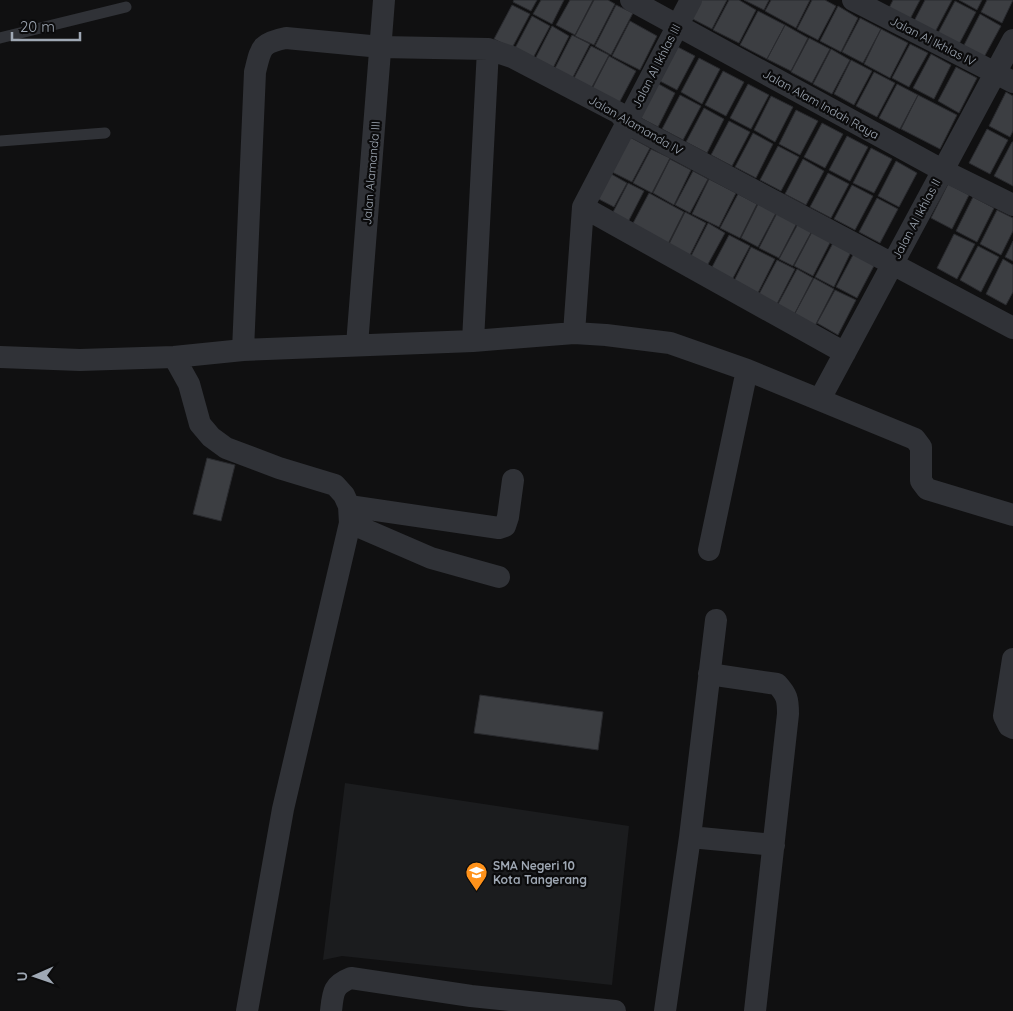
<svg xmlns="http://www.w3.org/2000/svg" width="1013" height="1011" font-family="Quicksand,sans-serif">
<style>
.built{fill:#1b1c1e}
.building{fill:#3c3e42;stroke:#292a2e}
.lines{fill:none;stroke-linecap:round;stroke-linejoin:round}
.service{stroke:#303237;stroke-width:11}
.minor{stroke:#303237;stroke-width:22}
.labels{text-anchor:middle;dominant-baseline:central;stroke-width:4.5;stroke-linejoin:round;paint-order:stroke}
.street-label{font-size:12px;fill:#9fa8b4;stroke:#0b0b0c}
.poi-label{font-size:12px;font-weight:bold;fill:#9fa8b4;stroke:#0b0b0c;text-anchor:start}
</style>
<rect width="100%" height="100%" fill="#101011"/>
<!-- built -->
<path class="built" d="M345 783 629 826 612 985 342 956 323 960Z"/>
<!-- building -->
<path class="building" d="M514 0H537L531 11 513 2Z
M541 0H564L552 24 533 14Z
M570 0H593L575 35 556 25Z
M594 0H608L615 4 594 45 575 36Z
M693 0H727L712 29 685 15Z
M729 0H739L756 10 739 43 713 30Z
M744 0H769L764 10Z
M771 0H810L796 28 765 11Z
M812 0H825L836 6 818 40 797 29Z
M893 0H920L909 21 888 10Z
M925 0H952L934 34 913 23Z
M959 0H982L977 10Z
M987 0H1013L1002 23 981 12Z
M955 1 976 12 958 46 937 35Z
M512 5 530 14 512 48 494 39Z
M616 5 633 13 611 55 595 46Z
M838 6 858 18 841 52 820 41Z
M758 11 785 25 767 59 740 45Z
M980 14 1001 26 983 59 962 49Z
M532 16 550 26 532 60 514 50Z
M860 18 881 29 863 63 842 52Z
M630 21 657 36 640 70 612 56Z
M785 25 808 38 791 71 767 59Z
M552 26 569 36 552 70 534 61Z
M881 29 908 43 890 78 864 64Z
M572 35 590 44 571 81 553 72Z
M809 38 830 49 812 83 791 72Z
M910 44 928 53 909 87 892 78Z
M674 45 695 56 677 90 656 79Z
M591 46 609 55 591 89 573 80Z
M831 49 850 60 832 94 813 84Z
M931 54 951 65 934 99 913 88Z
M609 56 636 71 618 105 591 91Z
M699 58 720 69 702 104 681 92Z
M851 60 872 71 854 105 834 94Z
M956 67 977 78 959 113 938 101Z
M723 71 744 82 726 116 705 105Z
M874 72 895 83 877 117 856 106Z
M655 82 675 93 658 127 637 116Z
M748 84 769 95 751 129 730 118Z
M897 84 918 95 900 129 879 118Z
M1006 92 1013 96V131L1010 137 989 126Z
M680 95 701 106 683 140 662 129Z
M918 95 957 115 940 149 901 129Z
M771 96 793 107 775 142 754 130Z
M704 108 724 119 707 153 686 142Z
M796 110 818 121 800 155 779 144Z
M729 121 750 132 732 166 711 155Z
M822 123 843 134 825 168 804 157Z
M987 129 1008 140 990 174 969 163Z
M753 133 773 144 756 178 735 167Z
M626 135 650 148 632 182 608 170Z
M847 136 868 147 850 181 829 170Z
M1012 142H1013V186L994 176Z
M778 146 799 157 781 191 760 180Z
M871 148 892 159 874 193 853 183Z
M651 149 670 158 652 193 633 183Z
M670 159 691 170 674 205 653 193Z
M803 159 824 171 806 205 785 194Z
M896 161 917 173 899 207 878 196Z
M606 171 627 183 614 207 593 196Z
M693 171 708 179 690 213 675 205Z
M828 173 849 184 831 218 810 207Z
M709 179 736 193 719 227 692 214Z
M628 183 644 191 626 226 610 218Z
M948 184 969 195 952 229 931 218Z
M852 185 873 196 855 230 834 219Z
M649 193 684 212 667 246 631 227Z
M738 194 757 204 740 238 720 228Z
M973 197 994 208 977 242 956 231Z
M877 198 898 209 880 243 859 232Z
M758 204 776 213 758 247 741 238Z
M779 209 799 219 779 258 759 248Z
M997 210 1013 218V231L1001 255 980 244Z
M685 212 706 223 689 257 668 246Z
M800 220 814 227 793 266 779 259Z
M708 223 725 233 707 266 690 258Z
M814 228 833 237 813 276 794 266Z
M954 234 975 244 957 279 937 268Z
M729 235 750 246 732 280 711 269Z
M1013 241V261L1005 257Z
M833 243 851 252 834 287 815 277Z
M978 246 999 257 981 292 960 280Z
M751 247 775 259 758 293 734 281Z
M854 253 875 264 857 298 836 287Z
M1003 259 1013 265V292L1006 305 986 294Z
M777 260 795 269 777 304 759 294Z
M797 269 813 278 794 315 777 306Z
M814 278 834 289 815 326 794 315Z
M835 290 856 300 838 335 817 323Z
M207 458 235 465 221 521 193 514Z
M480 695 603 712 598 750 474 733Z"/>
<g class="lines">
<!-- service -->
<path class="service" d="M0 38 126 7
M0 141 105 133"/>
<!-- minor -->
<path class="minor" d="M631 0 942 170 1013 205
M853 0 1013 82
M583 207 845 353
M574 333 583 207 691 0
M473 341 488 49
M357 345 384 0
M243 350 255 72C261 48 260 43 286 38L381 47 488 49 512 57 619 113 627 123 1013 328
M0 357 80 360 174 357 243 350 473 341 574 333 606 335 670 343 747 370 915 439 921 447V481L927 489 1013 515
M174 357 189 384 200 424 211 437 226 448 279 468 335 485 344 495 349 506 350 523 283 809 247 1011
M820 399 1013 40
M349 506 499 528 505 526 508 517 513 480
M350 523 431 558 499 577
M709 550 747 370
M1013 659 1004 716 1009 726 1013 728
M709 674 777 684C787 695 788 699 788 714L755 1011
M690 837 774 845
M331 1011C333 992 333 985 351 978L471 996 615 1011
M665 1011 690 837 716 620"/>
</g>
<!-- icons -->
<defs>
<symbol id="school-pin" viewBox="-11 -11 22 30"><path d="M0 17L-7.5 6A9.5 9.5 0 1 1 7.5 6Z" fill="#ff921a" stroke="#0b0b0c"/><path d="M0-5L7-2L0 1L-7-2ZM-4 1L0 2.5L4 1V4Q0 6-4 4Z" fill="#fff"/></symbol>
</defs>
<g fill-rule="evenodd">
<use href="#school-pin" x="464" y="860" width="25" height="34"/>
</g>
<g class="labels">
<!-- street labels -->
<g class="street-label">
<text transform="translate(933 41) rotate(27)">Jalan Al Ikhlas IV</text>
<text transform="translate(656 66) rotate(-63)">Jalan Al Ikhlas III</text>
<text transform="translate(821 104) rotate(29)">Jalan Alam Indah Raya</text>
<text transform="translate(636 125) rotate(30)">Jalan Alamanda IV</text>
<text transform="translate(371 173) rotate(-85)">Jalan Alamanda III</text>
<text transform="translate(916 219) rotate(-62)">Jalan Al Ikhlas II</text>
</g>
<!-- poi labels -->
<g class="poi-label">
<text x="493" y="865">SMA Negeri 10<tspan x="493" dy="14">Kota Tangerang</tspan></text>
</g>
</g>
<!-- north arrow -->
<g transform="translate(35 976) rotate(268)" stroke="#0b0b0c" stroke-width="4" paint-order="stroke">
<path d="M0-4L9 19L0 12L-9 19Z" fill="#9fa8b4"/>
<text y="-8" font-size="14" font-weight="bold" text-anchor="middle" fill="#9fa8b4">U</text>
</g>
<!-- scale -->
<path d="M12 32v8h68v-8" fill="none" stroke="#9fa8b4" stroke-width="2.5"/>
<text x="20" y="32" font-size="15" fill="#9fa8b4" stroke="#0b0b0c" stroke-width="4" paint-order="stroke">20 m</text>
</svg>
